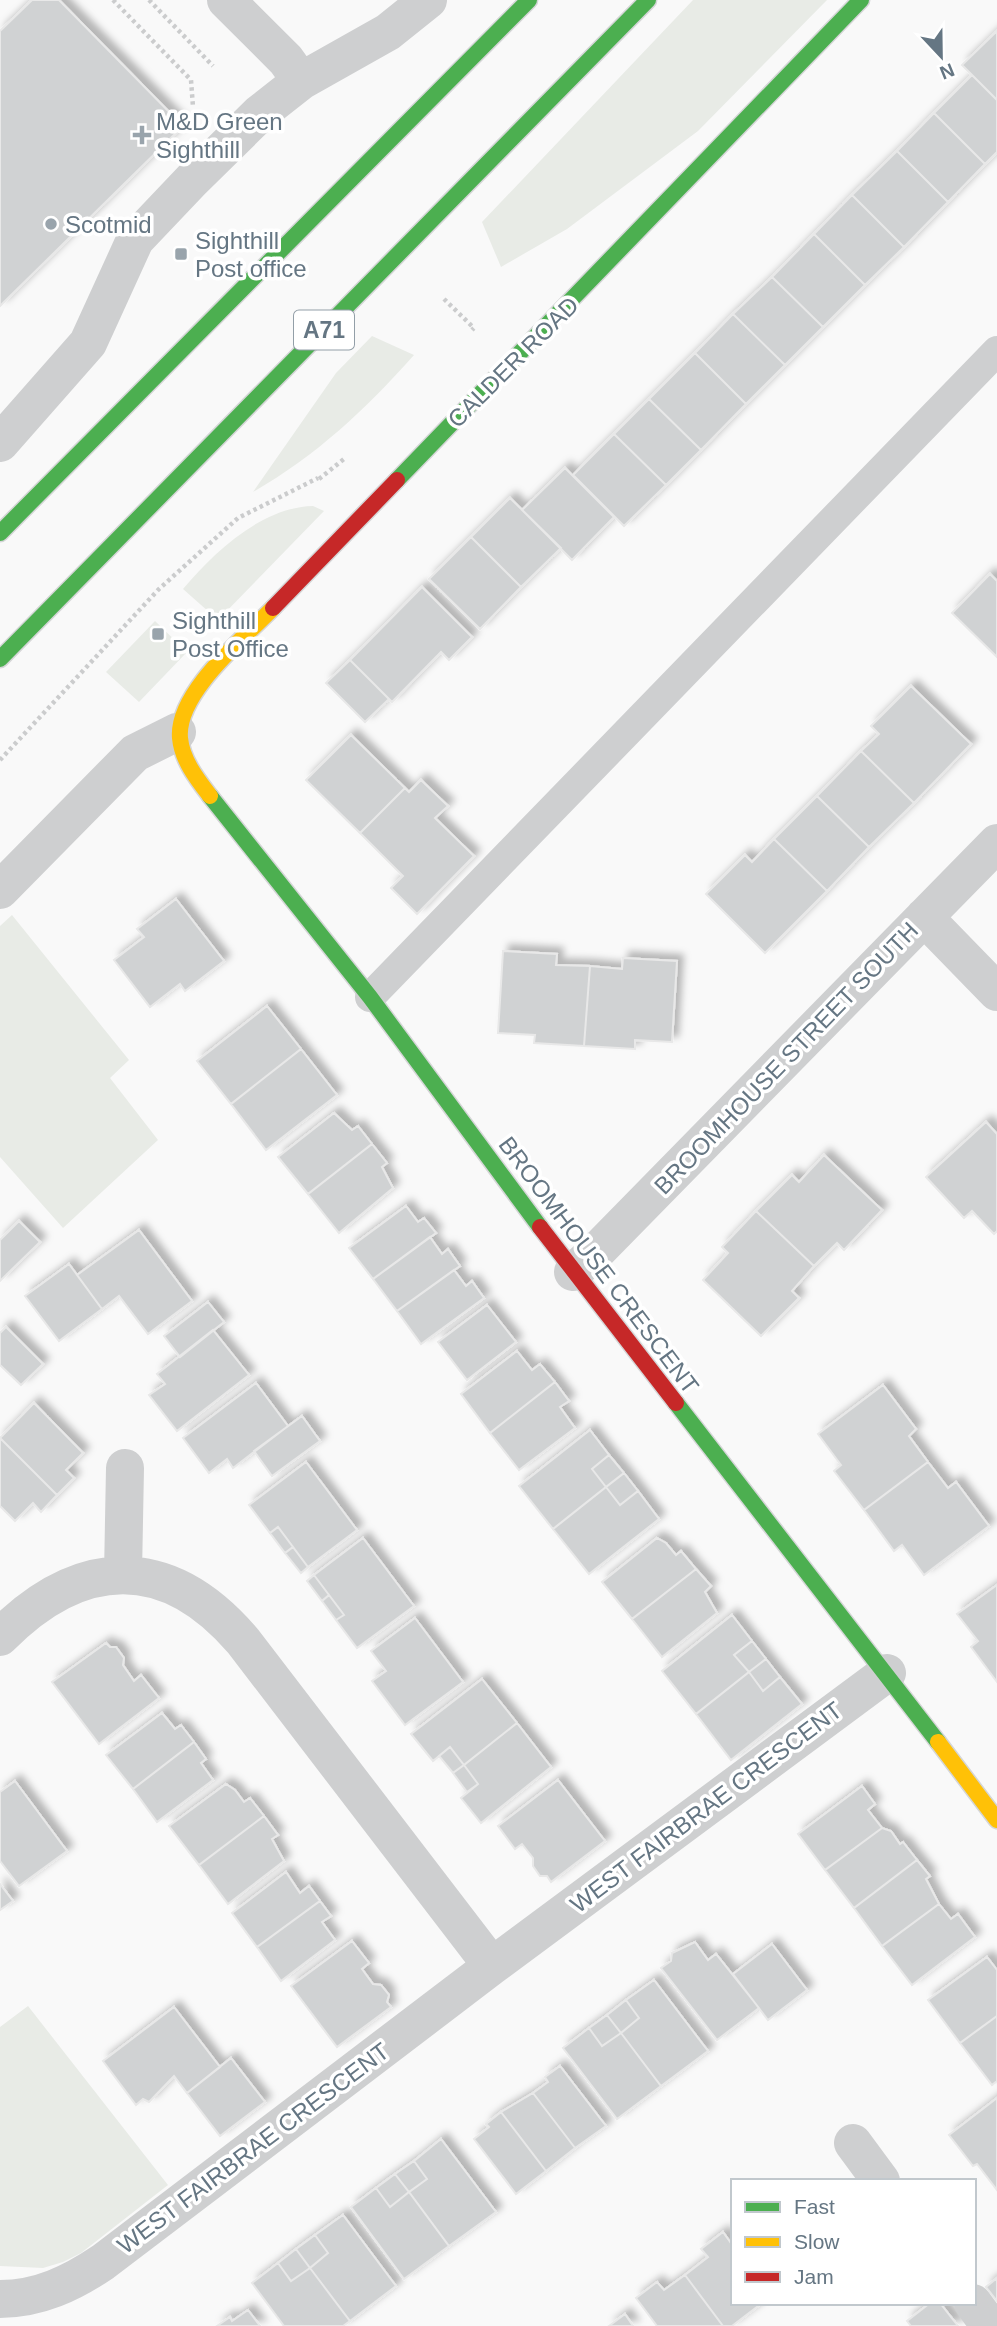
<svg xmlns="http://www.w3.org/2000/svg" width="997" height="2326" font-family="Arial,sans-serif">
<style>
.green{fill:#e8ebe6}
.building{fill:#d0d2d3;stroke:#e8e8e8;stroke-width:2;filter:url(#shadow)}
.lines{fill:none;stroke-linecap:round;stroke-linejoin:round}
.fast-casing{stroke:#d5d6d7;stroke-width:19}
.slow-casing{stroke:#d5d6d7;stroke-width:19}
.jam-casing{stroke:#d5d6d7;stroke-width:19}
.path{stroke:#cbcccd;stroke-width:4.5;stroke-dasharray:3.5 3.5;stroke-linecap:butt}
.lane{stroke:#cecfd0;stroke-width:30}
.street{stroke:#cecfd0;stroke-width:38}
.fast{stroke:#4caf50;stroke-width:16}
.slow{stroke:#ffc107;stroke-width:16}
.jam{stroke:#c62828;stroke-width:16}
.poi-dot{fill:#99a4ac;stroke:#fff;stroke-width:2.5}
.labels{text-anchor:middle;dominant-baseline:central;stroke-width:7;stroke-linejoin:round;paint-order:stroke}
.shield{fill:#fff;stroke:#939fa8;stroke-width:2}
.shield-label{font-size:23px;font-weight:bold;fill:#657683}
.poi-label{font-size:24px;fill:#657683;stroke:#fff;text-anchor:start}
.street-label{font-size:24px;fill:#657683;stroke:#fff}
</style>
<defs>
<filter id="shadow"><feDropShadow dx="6" dy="-6" stdDeviation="3.5" flood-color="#0004"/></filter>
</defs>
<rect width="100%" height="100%" fill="#f9f9f9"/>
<!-- green -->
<path class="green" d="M693 0H827L698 131 567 229 501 267 482 222Z
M372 336 414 355C366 409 316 456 253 492L336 373Z
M313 506 324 511 218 620 183 589C214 552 262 507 313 506Z
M155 621 187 652 139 702 106 672Z
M12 915 129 1060 110 1078 158 1140 63 1228 0 1157V926Z
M28 2006 168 2185 81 2253 63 2262 43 2268 0 2266V2027Z"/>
<!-- building -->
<path class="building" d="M32 0H59L183 126 0 306V31Z
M997 31V100L962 65Z
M972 75 997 100V152L985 164 934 113Z
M934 113 985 164 948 202 897 151Z
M897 151 948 202 904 247 852 195Z
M852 195 904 247 865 285 814 234Z
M814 234 865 285 823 327 772 277Z
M772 277 823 327 785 365 733 314Z
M733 314 785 365 746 404 695 353Z
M695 353 746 404 701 450 649 399Z
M649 399 701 450 666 485 614 434Z
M614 434 666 485 624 526 573 475Z
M565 468 614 517 572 560 522 510Z
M510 498 561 548 521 587 471 537Z
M471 537 521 587 480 629 429 579Z
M990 574 997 581V657L952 613Z
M422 587 472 637 449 660 441 652 392 702 350 660Z
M350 660 389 699 365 722 326 683Z
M911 686 971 744 914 803 861 751 879 734 871 726Z
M351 735 405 788 360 833 306 780Z
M861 751 914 803 869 847 817 796Z
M421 780 448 806 435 818 474 856 417 914 391 888 403 876 360 833 405 788 409 792Z
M817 796 869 847 827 891 774 839Z
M774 839 827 891 765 953 706 894 745 855 752 862Z
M176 899 224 961 185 991 180 984 150 1007 114 960 144 937 137 929Z
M503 951 557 954 556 965 590 966 584 1046 534 1043 535 1035 498 1033Z
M623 958 677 961 672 1042 635 1040V1049L584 1046 590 966 622 969Z
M267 1006 301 1049 231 1104 197 1061Z
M301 1049 337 1095 266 1150 231 1104Z
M334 1113 352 1130 358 1126 372 1144 308 1194 278 1157Z
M986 1122 997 1134V1231L994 1234 972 1211 964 1218 926 1177Z
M372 1144 387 1163 382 1167 393 1188 339 1233 308 1194Z
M824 1155 882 1210 844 1250 837 1243 814 1266 756 1211 792 1175 799 1182Z
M406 1206 418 1222 424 1218 436 1233 373 1279 349 1248Z
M756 1211 814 1266 792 1291 799 1298 761 1336 703 1280 728 1253 722 1247Z
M19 1221 40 1242 0 1281V1240Z
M139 1230 192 1301 148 1334 119 1296 102 1309 77 1275Z
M430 1237 442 1254 448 1249 460 1266 397 1311 373 1279Z
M69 1264 102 1309 59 1341 25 1296Z
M454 1270 466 1286 472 1281 484 1298 421 1344 397 1311Z
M208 1302 224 1322 180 1357 164 1336Z
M487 1305 516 1342 467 1380 438 1342Z
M6 1327 43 1364 21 1385 0 1365V1333Z
M213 1330 249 1375 177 1431 149 1395 165 1384 157 1374Z
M517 1351 532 1370 540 1364 555 1382 490 1433 461 1394Z
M555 1382 569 1401 560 1407 575 1428 519 1470 490 1433Z
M256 1383 288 1426 233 1468 227 1459 209 1473 183 1438Z
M883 1385 916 1429 909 1436 928 1462 864 1510 834 1471 841 1465 818 1434Z
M34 1403 83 1453 66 1470 74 1478 57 1495 0 1438Z
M302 1416 320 1441 272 1476 254 1451Z
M590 1430 609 1455 592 1469 606 1487 553 1529 519 1486Z
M0 1438 57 1495 41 1512 33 1503 15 1521 0 1506Z
M609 1455 624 1473 606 1487 592 1469Z
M306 1462 357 1530 308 1567 278 1527 270 1533 249 1505Z
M928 1462 948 1488 956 1482 989 1526 924 1575 902 1545 894 1551 864 1510Z
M624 1473 638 1491 620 1505 606 1487Z
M606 1487 620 1505 638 1491 659 1519 589 1574 553 1529Z
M278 1527 293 1547 285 1553 270 1533Z
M363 1538 414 1606 357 1648 336 1620 344 1615 314 1575Z
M657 1538 666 1543 676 1555 681 1551 696 1569 632 1619 602 1582Z
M293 1547 308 1567 301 1573 285 1553Z
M696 1569 711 1586 705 1592 717 1613 662 1657 632 1619Z
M314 1575 329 1595 322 1601 307 1581Z
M997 1585V1682L971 1647 978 1641 957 1614Z
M329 1595 344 1615 336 1620 322 1601Z
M732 1615 752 1641 734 1655 749 1672 696 1714 662 1671Z
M415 1618 463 1682 405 1725 372 1681 386 1671 371 1651Z
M752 1641 766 1659 749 1672 734 1655Z
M106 1643 110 1647H116L124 1658 123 1665 134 1681 141 1675 159 1698 99 1744 52 1682Z
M766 1659 780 1677 763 1691 749 1672Z
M749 1672 763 1691 780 1677 802 1704 731 1760 696 1714Z
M482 1679 517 1723 464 1765 450 1747 433 1761 411 1734Z
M162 1713 175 1729 181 1725 194 1742 133 1789 106 1755Z
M517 1723 551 1767 481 1823 461 1798 478 1784 464 1765Z
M194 1742 206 1759 201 1763 213 1780 157 1822 133 1789Z
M450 1747 464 1765 453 1773 439 1756Z
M464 1765 478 1784 467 1792 453 1773Z
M558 1780 605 1841 551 1882 547 1876H540L533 1866V1858L522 1844 515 1849 498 1826Z
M15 1781 67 1851 19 1886 0 1861V1792Z
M226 1784 235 1790 244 1802 250 1798 264 1816 199 1865 169 1826Z
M862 1786 875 1804 868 1810 882 1828 825 1870 798 1834Z
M264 1816 278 1835 272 1839 284 1861 228 1904 199 1865Z
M882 1828 891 1831 900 1844 903 1842 917 1860 854 1908 825 1870Z
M917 1860 930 1876 926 1879 939 1904 882 1946 854 1908Z
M286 1872 300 1893 309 1886 320 1901 257 1947 232 1913Z
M0 1884 13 1901 0 1910Z
M320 1901 331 1916 322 1922 335 1940 281 1981 257 1947Z
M939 1904 951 1919 958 1914 975 1937 912 1985 882 1946Z
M352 1941 369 1963 362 1969 373 1984 381 1985 389 1995 387 2002 391 2007 337 2047 291 1986Z
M695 1942 708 1960 716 1954 759 2008 717 2040 661 1968 671 1961 672 1953Z
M772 1944 807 1990 768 2020 733 1974Z
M987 1957 997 1970V2016L960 2043 928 2000Z
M654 1980 708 2051 661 2086 621 2033 639 2018 626 2000Z
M626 2000 639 2018 621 2033 607 2015Z
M174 2007 220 2067 187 2093 174 2076 149 2102 143 2099 136 2105 103 2061Z
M607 2015 621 2033 602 2046 589 2028Z
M997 2016V2081L992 2085 960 2043Z
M589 2028 602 2046 621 2033 661 2086 617 2119 563 2048Z
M231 2058 265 2102 220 2136 187 2093Z
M560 2066 606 2126 575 2148 533 2093 548 2082 545 2077Z
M533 2093 575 2148 546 2171 501 2112Z
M997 2098V2190L977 2164 973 2166 949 2135Z
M501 2112 546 2171 516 2194 474 2139 489 2127 486 2124Z
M441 2139 496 2212 449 2246 409 2192 427 2179 414 2161Z
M414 2161 427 2179 409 2192 395 2174Z
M395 2174 409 2192 390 2207 376 2188Z
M376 2188 390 2207 409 2192 449 2246 404 2279 351 2207Z
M343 2215 396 2286 350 2321 310 2268 328 2253 315 2235Z
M723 2232 733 2246V2303H762L732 2326H723L685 2275 708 2257 701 2249Z
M315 2235 328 2253 310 2268 296 2249Z
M296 2249 310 2268 291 2281 278 2263Z
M278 2263 291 2281 310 2268 350 2321 343 2326H284L252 2283Z
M685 2275 723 2326H657L636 2298 657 2282 664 2290Z
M997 2278V2301L986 2287Z
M930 2303H940L958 2326H911L907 2321Z
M248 2310 260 2326H217L230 2317 232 2321Z
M625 2314 633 2326H609Z"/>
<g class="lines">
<defs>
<path id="fast" d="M397 480 861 0
M0 533 529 0
M0 659 648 0
M210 796 370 997 540 1227
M676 1403 938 1742"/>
<path id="slow" d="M210 796C197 779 182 760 180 738 176 693 244 638 273 608
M938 1742 997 1820"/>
<path id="jam" d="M273 608 397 480
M540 1227 676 1403"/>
</defs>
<!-- fast casing -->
<use href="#fast" class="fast-casing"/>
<!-- slow casing -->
<use href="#slow" class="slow-casing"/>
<!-- jam casing -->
<use href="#jam" class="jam-casing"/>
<!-- path -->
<path class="path" d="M113 0 191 80 193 107
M149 0 213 66
M444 299 474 328 472 330
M319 479 344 459
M0 760 159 589 238 518 318 478"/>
<!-- lane -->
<path class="lane" d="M370 997 997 351"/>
<!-- street -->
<path class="street" d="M226 0 286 60 301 81
M0 443 88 343 135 240 192 180 259 114 301 81 388 32 428 0
M0 890 135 753 177 732
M924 917 997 992
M573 1272 596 1252 997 843
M123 1574 125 1468
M0 1637C80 1556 167 1552 243 1641L492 1966
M853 2143 881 2181
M0 2299C39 2299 72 2283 103 2262L492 1966 887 1673
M973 2303 990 2326"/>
<!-- fast -->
<use href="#fast" class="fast"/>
<!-- slow -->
<use href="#slow" class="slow"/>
<!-- jam -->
<use href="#jam" class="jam"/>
</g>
<!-- markers -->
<g class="poi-dot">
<path d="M138.5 124.5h7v7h7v7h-7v7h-7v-7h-7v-7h7z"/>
<circle cx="51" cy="224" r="7"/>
<rect x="174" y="247" width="14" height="14" rx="3.5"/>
<rect x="151" y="627" width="14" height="14" rx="3.5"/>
</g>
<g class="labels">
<!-- shield labels -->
<rect class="shield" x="294" y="310.5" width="60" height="39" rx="5"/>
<g class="shield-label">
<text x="324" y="330">A71</text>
</g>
<!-- poi labels -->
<g class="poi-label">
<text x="156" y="121">M&amp;D Green<tspan x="156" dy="28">Sighthill</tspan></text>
<text x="65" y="224">Scotmid</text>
<text x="195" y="240">Sighthill<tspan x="195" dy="28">Post office</tspan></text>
<text x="172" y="620">Sighthill<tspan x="172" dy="28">Post Office</tspan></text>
</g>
<!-- street labels -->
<g class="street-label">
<text transform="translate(513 362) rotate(-45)">CALDER ROAD</text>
<text transform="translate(786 1058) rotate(-46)">BROOMHOUSE STREET SOUTH</text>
<text transform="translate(599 1265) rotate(53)">BROOMHOUSE CRESCENT</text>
<text transform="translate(706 1807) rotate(-37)">WEST FAIRBRAE CRESCENT</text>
<text transform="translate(253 2148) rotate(-37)">WEST FAIRBRAE CRESCENT</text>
</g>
</g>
<!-- legend -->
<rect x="731" y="2179" width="245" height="126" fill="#ffffff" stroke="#c1c8cd" stroke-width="2"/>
<rect x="745" y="2202" width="35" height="10" fill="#4caf50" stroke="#c1c8cd" stroke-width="2"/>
<text x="794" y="2214" font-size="21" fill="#657683">Fast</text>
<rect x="745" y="2237" width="35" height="10" fill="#ffc107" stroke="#c1c8cd" stroke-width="2"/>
<text x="794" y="2249" font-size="21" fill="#657683">Slow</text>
<rect x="745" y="2272" width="35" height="10" fill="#c62828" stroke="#c1c8cd" stroke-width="2"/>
<text x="794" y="2284" font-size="21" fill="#657683">Jam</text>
<!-- north arrow -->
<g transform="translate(941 56) rotate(158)" stroke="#ffffff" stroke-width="5" paint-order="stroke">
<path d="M0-5L12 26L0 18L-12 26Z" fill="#657683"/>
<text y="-10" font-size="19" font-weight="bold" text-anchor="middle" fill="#657683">N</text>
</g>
</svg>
